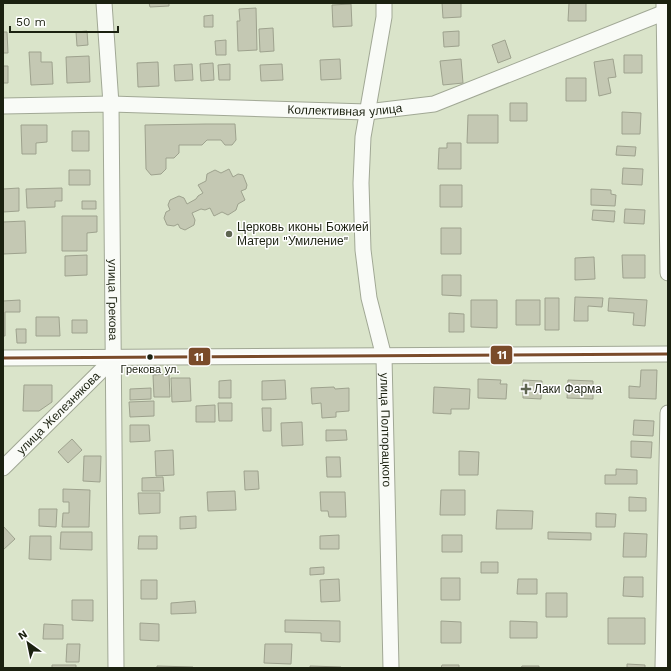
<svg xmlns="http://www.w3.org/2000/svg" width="671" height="671" font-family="'Work Sans',sans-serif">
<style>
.building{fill:#c4c8b3;stroke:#9ea28e}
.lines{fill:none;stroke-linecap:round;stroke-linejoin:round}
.minor-casing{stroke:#a1a895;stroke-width:17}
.minor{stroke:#f9fbf7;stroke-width:15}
.bus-1-casing{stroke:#fff;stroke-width:6}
.bus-1{stroke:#7a4b2a;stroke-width:3}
.poi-dot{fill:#5e6551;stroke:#fff;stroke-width:1.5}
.bus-dot{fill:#1b2110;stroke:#fff;stroke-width:1.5}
.labels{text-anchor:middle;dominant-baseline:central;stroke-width:3;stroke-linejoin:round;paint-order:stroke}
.bus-label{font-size:11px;fill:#1b2110;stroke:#fff}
.street-label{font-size:12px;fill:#1b2110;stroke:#fff}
.poi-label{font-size:12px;fill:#1b2110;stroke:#fff;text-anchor:start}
.line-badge{stroke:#fff;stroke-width:1.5}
.badge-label{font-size:11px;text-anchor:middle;font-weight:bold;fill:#fff}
</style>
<rect width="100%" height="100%" fill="#dae4ca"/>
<!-- building -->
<path class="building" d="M149 3H169V6L150 7Z
M442 3H461V17L443 18Z
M569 3H586V21H568Z
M351 4 352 26 333 27 332 5Z
M256 8 257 50 238 51 237 21H240L239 9Z
M213 15V27H204V16Z
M273 28 274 51 260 52 259 29Z
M87 31 88 45 77 46 76 32Z
M459 31V46L444 47 443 32Z
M3 32H7L8 53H3Z
M226 40V55H216L215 41Z
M505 40 511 58 498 63 492 45Z
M29 52H41V62H52L53 84 31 85Z
M624 55H642V73H624Z
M89 56 90 82 67 83 66 57Z
M340 59 341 79 321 80 320 60Z
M461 59 463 83 443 85 440 61Z
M613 59 616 77 608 78 611 93 599 96 594 62Z
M158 62 159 86 138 87 137 63Z
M213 63 214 80 201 81 200 64Z
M192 64 193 80 175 81 174 65Z
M230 64V80H219L218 65Z
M282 64 283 80 261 81 260 65Z
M3 66H8V83H3Z
M566 78H586V101H566Z
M510 103H527V121H510Z
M622 112 641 113 640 134H622Z
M468 115H498V143H467Z
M206 124H235L236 140 232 145H225L221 140H207L202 145H179V153L174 158H166V169L161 174 151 175 146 169 145 125Z
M21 125H47V142L36 143V154H22Z
M72 131H89V151H72Z
M447 143H461V169H438L439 148H447Z
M617 146 636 147 635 156 616 155Z
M623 168 643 169 642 185 622 184Z
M229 169 233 177 238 174 243 175 247 185 246 189 241 191 245 200 238 204 236 210 228 215 222 212 214 216 210 208 205 210 201 209 192 213 195 220 194 225 185 230 180 228 178 224 174 226 167 225 164 218 166 212 170 210 168 205 170 200 179 196 184 198 187 204 196 199 198 196 203 193 198 185 206 181 207 174 215 170 221 173Z
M69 170H90V185H69Z
M440 185H462V207H440Z
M19 188V211L3 212V189Z
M62 188V201H55V207L27 208 26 189Z
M591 189 611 190V194L616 195 615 206 591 205Z
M82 201H96V209H82Z
M625 209 645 210 644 224 624 223Z
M593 210 615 211 614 222 592 220Z
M62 216H97V232L87 233V251H62Z
M25 221 26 253 3 254V222Z
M441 228H461V254H441Z
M87 255V275L65 276V256Z
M622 255H645V278H623Z
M594 257 595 279 575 280V258Z
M442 275H461V296L442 295Z
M575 297 603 298 602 307 588 306V321H574Z
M545 298H559V330H545Z
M609 298 647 300 645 326 633 325 634 313 608 311Z
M20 300V312H5V336H3V301Z
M471 300H497V328L471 327Z
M516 300H540V325H516Z
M449 313 464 314V332H449Z
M36 317H59L60 336H36Z
M72 320H87V333H72Z
M16 329H26V343H17Z
M641 370H657L656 399 629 398V386L640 387Z
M169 374 170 397H154L153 375Z
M171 378H190L191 401 172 402Z
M478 379 501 380 500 384H507L506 399 478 398Z
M231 380V398H219V381Z
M285 380 286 399 262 400V381Z
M523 380 542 381 541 399 523 398Z
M568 380 593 381V399L567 398Z
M24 385H52V402L39 411H23Z
M334 387 335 389 349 388V411L336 412V417L322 418 321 403 312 404 311 388Z
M434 387 470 389 469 409H451V414L433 413Z
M151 388V399L130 400V389Z
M154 401V416L130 417 129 402Z
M218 403H232V421H219Z
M215 405V422H196V406Z
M262 408H271V431H263Z
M634 420 654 421 653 436 633 435Z
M302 422 303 445 282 446 281 423Z
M130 425H149L150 441 130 442Z
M326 430H346L347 440 326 441Z
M72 439 82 450 68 463 58 452Z
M631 441 652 442 651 458 631 457Z
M173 450 174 475 156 476 155 451Z
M459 451 479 452 478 475H459Z
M84 456H101L100 482 83 481Z
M326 457H340L341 477H327Z
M616 469 637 470V484H605V475H616Z
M244 471H258L259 489 245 490Z
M163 477 164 491H142V478Z
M63 489 90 490 89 527H62L63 513H69V502H63Z
M441 490H465V515H440Z
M235 491 236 510 208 511 207 492Z
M320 492H345L346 517H329L328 511H321Z
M138 493H160V513L139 514Z
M629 497 646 498V511H629Z
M39 509H57L56 527 39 526Z
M497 510 533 511 532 529H496Z
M596 513 616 514 615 527H596Z
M196 516V528L180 529V517Z
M3 526 15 539 3 550Z
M61 532H92V550L60 549Z
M548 532 591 533V540L548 539Z
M624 533 647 534 646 557H623Z
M339 535V549H320V536Z
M442 535H462V552H442Z
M30 536H51V560L29 559Z
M139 536H157V549H138Z
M481 562H498V573H481Z
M324 567V574L310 575V568Z
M624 577H643V597L623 596Z
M441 578H460V600H441Z
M339 579 340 601 321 602 320 580Z
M518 579H537V594H517Z
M141 580H157V599H141Z
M546 593H567V617H546Z
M72 600H93V621L72 620Z
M195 601 196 613 171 614V603Z
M608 618H645V644H608Z
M285 620 340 621V642L321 641V633L285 632Z
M441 621 461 622V643H441Z
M510 621 537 622V638H510Z
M140 623 159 624V641L140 640Z
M44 624 63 625V639H43Z
M67 644H80L79 662H66Z
M265 644H292L291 664 264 663Z
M627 664 645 665V668H627Z
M52 665H76V668H52Z
M442 665H459V668H441Z
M157 666 193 667V668H157Z
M310 666 341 667V668H310Z
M522 666H539V668H521Z"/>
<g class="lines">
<defs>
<g id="minor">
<path id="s1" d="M104 3 111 104 116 668"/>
<path id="s2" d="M384 3V17L363 137 361 183 363 250 369 298 384 357 391 668"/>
<path d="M664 4 668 273"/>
<path id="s3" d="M3 106 111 104 367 112 434 104 668 11"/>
<path d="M3 358 668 354"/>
<path id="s4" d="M3 468 114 358"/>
<path d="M663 668 668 413"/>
</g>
</defs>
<!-- minor casing -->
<use href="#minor" class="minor-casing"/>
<!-- minor -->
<use href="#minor" class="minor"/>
<defs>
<path id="bus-1" d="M3 358 668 354"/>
</defs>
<!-- bus-1 casing -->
<use href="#bus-1" class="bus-1-casing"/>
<!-- bus-1 -->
<use href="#bus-1" class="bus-1"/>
</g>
<!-- markers -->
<g class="poi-dot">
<circle cx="229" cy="234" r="4"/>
<path d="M524 383h4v4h4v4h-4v4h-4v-4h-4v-4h4z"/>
</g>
<circle class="bus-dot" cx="150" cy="357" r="3.5"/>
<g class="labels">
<!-- bus labels -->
<g class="bus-label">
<text x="150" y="369">Грекова ул.</text>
</g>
<!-- street labels -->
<g class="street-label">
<text stroke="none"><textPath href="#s3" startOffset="342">Коллективная улица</textPath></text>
<text stroke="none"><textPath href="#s1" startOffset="297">улица Грекова</textPath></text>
<text stroke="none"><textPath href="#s4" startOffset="78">улица Железнякова</textPath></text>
<text stroke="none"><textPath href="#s2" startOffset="431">улица Полторацкого</textPath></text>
</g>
<!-- poi labels -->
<g class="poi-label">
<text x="237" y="227">Церковь иконы Божией<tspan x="237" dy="14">Матери "Умиление"</tspan></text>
<text x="534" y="389">Лаки Фарма</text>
</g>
</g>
<g class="line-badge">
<rect x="490" y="345" width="23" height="20" rx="4" fill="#7a4b2a"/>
<rect x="188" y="347" width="23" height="19" rx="4" fill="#7a4b2a"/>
</g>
<g class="badge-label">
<text x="502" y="359">11</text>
<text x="199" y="361">11</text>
</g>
<!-- border -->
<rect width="671" height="671" fill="none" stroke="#1b2110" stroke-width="8"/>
<!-- north arrow -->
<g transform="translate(28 643) rotate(327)" stroke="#ffffff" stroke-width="3" paint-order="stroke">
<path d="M0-3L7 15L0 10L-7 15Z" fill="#1b2110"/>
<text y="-6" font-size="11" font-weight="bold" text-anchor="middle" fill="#1b2110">N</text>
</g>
<!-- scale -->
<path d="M10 26v6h108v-6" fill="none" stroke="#1b2110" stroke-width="2"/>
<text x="16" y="26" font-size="12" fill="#1b2110" stroke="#ffffff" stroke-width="3" paint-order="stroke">50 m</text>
</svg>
